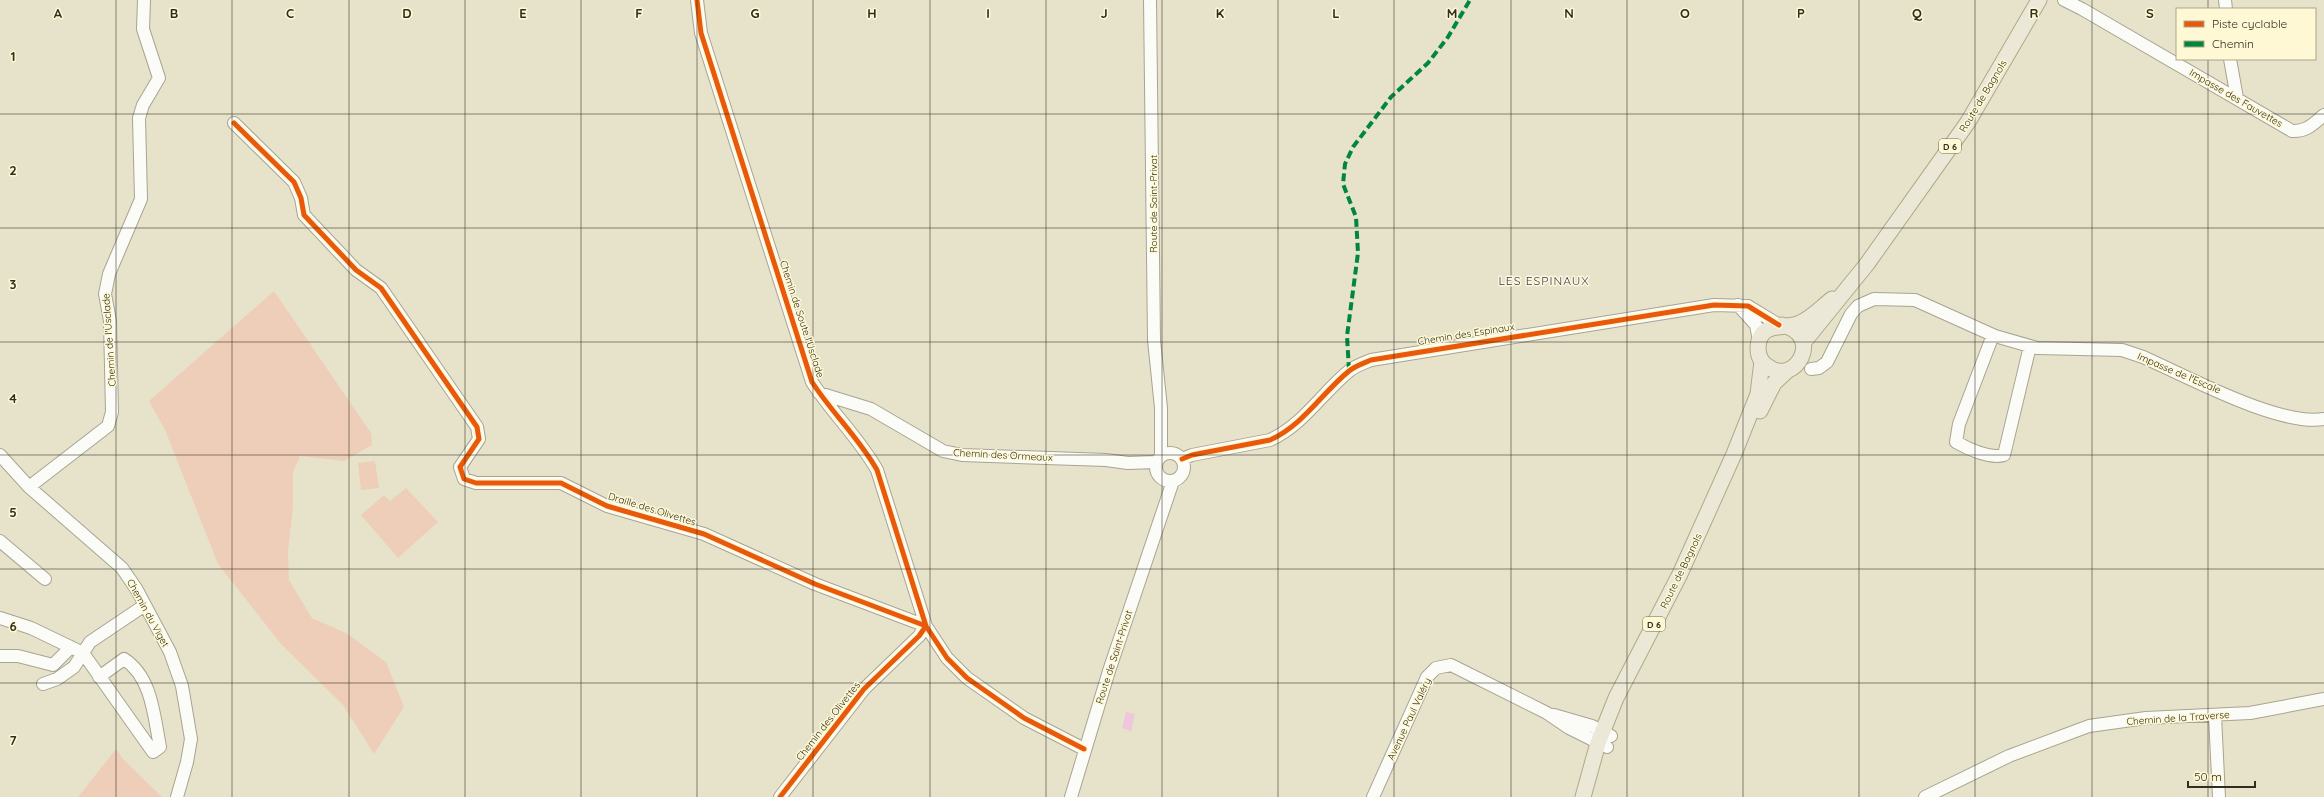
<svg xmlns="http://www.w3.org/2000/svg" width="2324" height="797" font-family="Quicksand,sans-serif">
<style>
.green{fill:#eeceb9}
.water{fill:#f0c7da}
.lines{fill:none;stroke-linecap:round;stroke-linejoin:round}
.minor-casing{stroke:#a7a491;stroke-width:14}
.major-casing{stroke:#afa987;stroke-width:17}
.minor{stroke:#fbfbf7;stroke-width:12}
.major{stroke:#ebe8d8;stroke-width:15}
.quiet{stroke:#00873e;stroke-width:4;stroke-dasharray:8 4;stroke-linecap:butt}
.cycleway-casing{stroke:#fef8d5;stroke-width:8}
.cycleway{stroke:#e8590c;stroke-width:5}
.grid{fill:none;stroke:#312e1d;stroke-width:1;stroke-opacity:0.55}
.labels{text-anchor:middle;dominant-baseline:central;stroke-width:3;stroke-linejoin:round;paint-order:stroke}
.shield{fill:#fef8d5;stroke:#6e6b54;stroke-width:1}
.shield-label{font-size:9px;font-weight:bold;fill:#312e1d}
.street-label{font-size:10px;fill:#312e1d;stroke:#fef8d5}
.quarter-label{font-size:12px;letter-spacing:1px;fill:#343671;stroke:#fef8d5}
.grid-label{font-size:13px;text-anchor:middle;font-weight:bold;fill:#312e1d;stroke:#fef8d5;stroke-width:3;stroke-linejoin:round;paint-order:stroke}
</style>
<rect width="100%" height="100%" fill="#e7e3cb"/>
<!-- green -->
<path class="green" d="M274 291 371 433 372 445 344 461 300 456 293 472V506L288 552 289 580 312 618 346 633 386 662 404 707 374 754 343 705 281 644 218 564 165 430 149 401Z
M375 461 379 488 361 490 358 463Z
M406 488 438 522 398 558 361 515 384 495 390 501Z
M116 749 123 759 162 797H78Z"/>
<!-- water -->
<path class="water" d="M1126 712 1135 714 1131 731 1122 728Z"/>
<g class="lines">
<defs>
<path id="minor" d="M697 0 701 33 812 382C832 413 859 438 877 470L926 626 919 636 864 689 780 797
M1150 0 1154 340 1161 408V456
M2064 0 2082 9 2292 131C2307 132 2314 123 2324 115
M2225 0 2226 9
M2230 59 2237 98
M234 123 294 182 301 198 304 215 356 270 381 288 477 427 479 439 460 467 464 479 476 483H561L607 506 704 534 815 584 926 626 947 658 967 678 1024 718 1084 749
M1738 305 1756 325 1759 341
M1993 335 1959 424 1956 442C1968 449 1990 459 2004 455L2030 346
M1811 369 1819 368 1827 362 1851 314 1858 306 1874 299 1915 300 1995 336 2037 348 2122 350 2143 357C2186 376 2280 427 2324 419
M819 393 871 409 943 451 962 455 1106 460 1128 463 1156 462
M1156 467a14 14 0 1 1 28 0a14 14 0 1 1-28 0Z
M0 455 29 487 122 568 137 590 170 652 182 686 191 739 187 762 177 797
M1182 459 1192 455 1270 440C1303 425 1321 394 1349 371 1355 366 1364 363 1371 360L1714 305 1748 306 1779 325
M29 487 108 426 112 412 110 321 105 294 109 274 141 199 139 118 143 105 159 78 143 29 144 0
M0 541 45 579
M0 618 31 628 83 653 153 752 160 747C154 716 152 677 124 659L99 677
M0 656H18L53 665 71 647
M43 684 57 679 74 667 90 642 145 605
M1554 715 1592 726 1611 736
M2215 716 2219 797
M1071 797 1109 671 1173 481
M1373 797 1427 677 1436 668 1451 665 1547 713 1569 728 1607 747
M1925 797 2009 756 2089 726 2146 718 2250 713 2324 699"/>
<path id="major" d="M1782 325C1825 335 1795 388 1767 366 1761 362 1758 355 1758 348 1759 320 1785 330 1800 323 1812 318 1822 307 1832 299
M1803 343 1867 264 1968 122 2039 0
M1760 411 1774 383 1787 371
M1583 797 1598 743 1616 698 1680 574 1734 454 1758 394 1762 361"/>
</defs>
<!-- minor casing -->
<use href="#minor" class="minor-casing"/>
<!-- major casing -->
<use href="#major" class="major-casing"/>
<!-- minor -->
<use href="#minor" class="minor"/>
<!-- major -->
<use href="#major" class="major"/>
<!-- quiet -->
<path class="quiet" d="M1349 370 1347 336 1358 253 1356 217 1343 184 1345 164 1353 147 1391 97 1428 63 1448 37 1470 0"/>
<defs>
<path id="cycleway" d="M697 0 701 33 812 382C832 413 859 438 877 470L926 626 919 636 864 689 780 797
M234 123 294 182 301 198 304 215 356 270 381 288 477 427 479 439 460 467 464 479 476 483H561L607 506 704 534 815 584 926 626 947 658 967 678 1024 718 1084 749
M1182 459 1192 455 1270 440C1303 425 1321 394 1349 371 1355 366 1364 363 1371 360L1714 305 1748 306 1779 325"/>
</defs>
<!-- cycleway casing -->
<use href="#cycleway" class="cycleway-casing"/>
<!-- cycleway -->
<use href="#cycleway" class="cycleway"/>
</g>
<!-- grid -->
<path class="grid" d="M116 0V797M232 0V797M349 0V797M465 0V797M581 0V797M697 0V797M813 0V797M930 0V797M1046 0V797M1162 0V797M1278 0V797M1394 0V797M1511 0V797M1627 0V797M1743 0V797M1859 0V797M1975 0V797M2092 0V797M2208 0V9M2208 59V797M0 114H2324M0 228H2324M0 342H2324M0 455H2324M0 569H2324M0 683H2324"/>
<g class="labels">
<!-- shield labels -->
<g class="shield">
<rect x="1939" y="139" width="22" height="14" rx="3"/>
<rect x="1643" y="617" width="22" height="14" rx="3"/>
</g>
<g class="shield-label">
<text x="1950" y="146">D 6</text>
<text x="1654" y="624">D 6</text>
</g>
<!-- street labels -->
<g class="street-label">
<text transform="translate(1983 96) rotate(-59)">Route de Bagnols</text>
<text transform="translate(2236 98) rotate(30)">Impasse des Fauvettes</text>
<text transform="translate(1153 204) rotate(-90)">Route de Saint-Privat</text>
<text transform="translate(802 319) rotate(72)">Chemin de Soute l'Usclade</text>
<text transform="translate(1466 334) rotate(-9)">Chemin des Espinaux</text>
<text transform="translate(109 340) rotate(-94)">Chemin de l'Usclade</text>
<text transform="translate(2179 373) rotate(23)">Impasse de l'Escale</text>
<text transform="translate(1003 455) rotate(3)">Chemin des Ormeaux</text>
<text transform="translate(652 509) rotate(17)">Draille des Olivettes</text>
<text transform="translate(1681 571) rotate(-64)">Route de Bagnols</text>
<text transform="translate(148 613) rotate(61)">Chemin du Viget</text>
<text transform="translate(1114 657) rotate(-72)">Route de Saint-Privat</text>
<text transform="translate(2178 718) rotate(-4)">Chemin de la Traverse</text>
<text transform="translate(1409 719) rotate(-65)">Avenue Paul Valéry</text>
<text transform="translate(828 721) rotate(-52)">Chemin des Olivettes</text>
</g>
<!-- quarter labels -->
<g class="quarter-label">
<text x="1544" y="280">LES ESPINAUX</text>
</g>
</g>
<g class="grid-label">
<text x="58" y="18">A</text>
<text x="174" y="18">B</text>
<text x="290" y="18">C</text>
<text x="407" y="18">D</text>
<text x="523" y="18">E</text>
<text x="639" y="18">F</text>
<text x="755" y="18">G</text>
<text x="872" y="18">H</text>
<text x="988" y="18">I</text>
<text x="1104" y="18">J</text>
<text x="1220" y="18">K</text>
<text x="1336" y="18">L</text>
<text x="1452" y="18">M</text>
<text x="1569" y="18">N</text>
<text x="1685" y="18">O</text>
<text x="1801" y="18">P</text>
<text x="1917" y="18">Q</text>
<text x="2034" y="18">R</text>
<text x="2150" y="18">S</text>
<text x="13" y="61">1</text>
<text x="13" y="175">2</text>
<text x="13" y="289">3</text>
<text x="13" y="403">4</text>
<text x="13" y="517">5</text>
<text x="13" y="631">6</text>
<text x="13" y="745">7</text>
</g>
<!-- legend -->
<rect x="2176" y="8" width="140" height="52" fill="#fef8d5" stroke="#aca78b"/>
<rect x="2184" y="21" width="20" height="6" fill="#e8590c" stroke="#aca78b"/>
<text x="2212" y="28" font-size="12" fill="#312e1d">Piste cyclable</text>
<rect x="2184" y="41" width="20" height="6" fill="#00873e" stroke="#aca78b"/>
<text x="2212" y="48" font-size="12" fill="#312e1d">Chemin</text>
<!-- scale -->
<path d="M2188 781v6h67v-6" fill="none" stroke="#312e1d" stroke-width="2"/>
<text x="2194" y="781" font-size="12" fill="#312e1d" stroke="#fef8d5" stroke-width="3" paint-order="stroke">50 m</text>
</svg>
